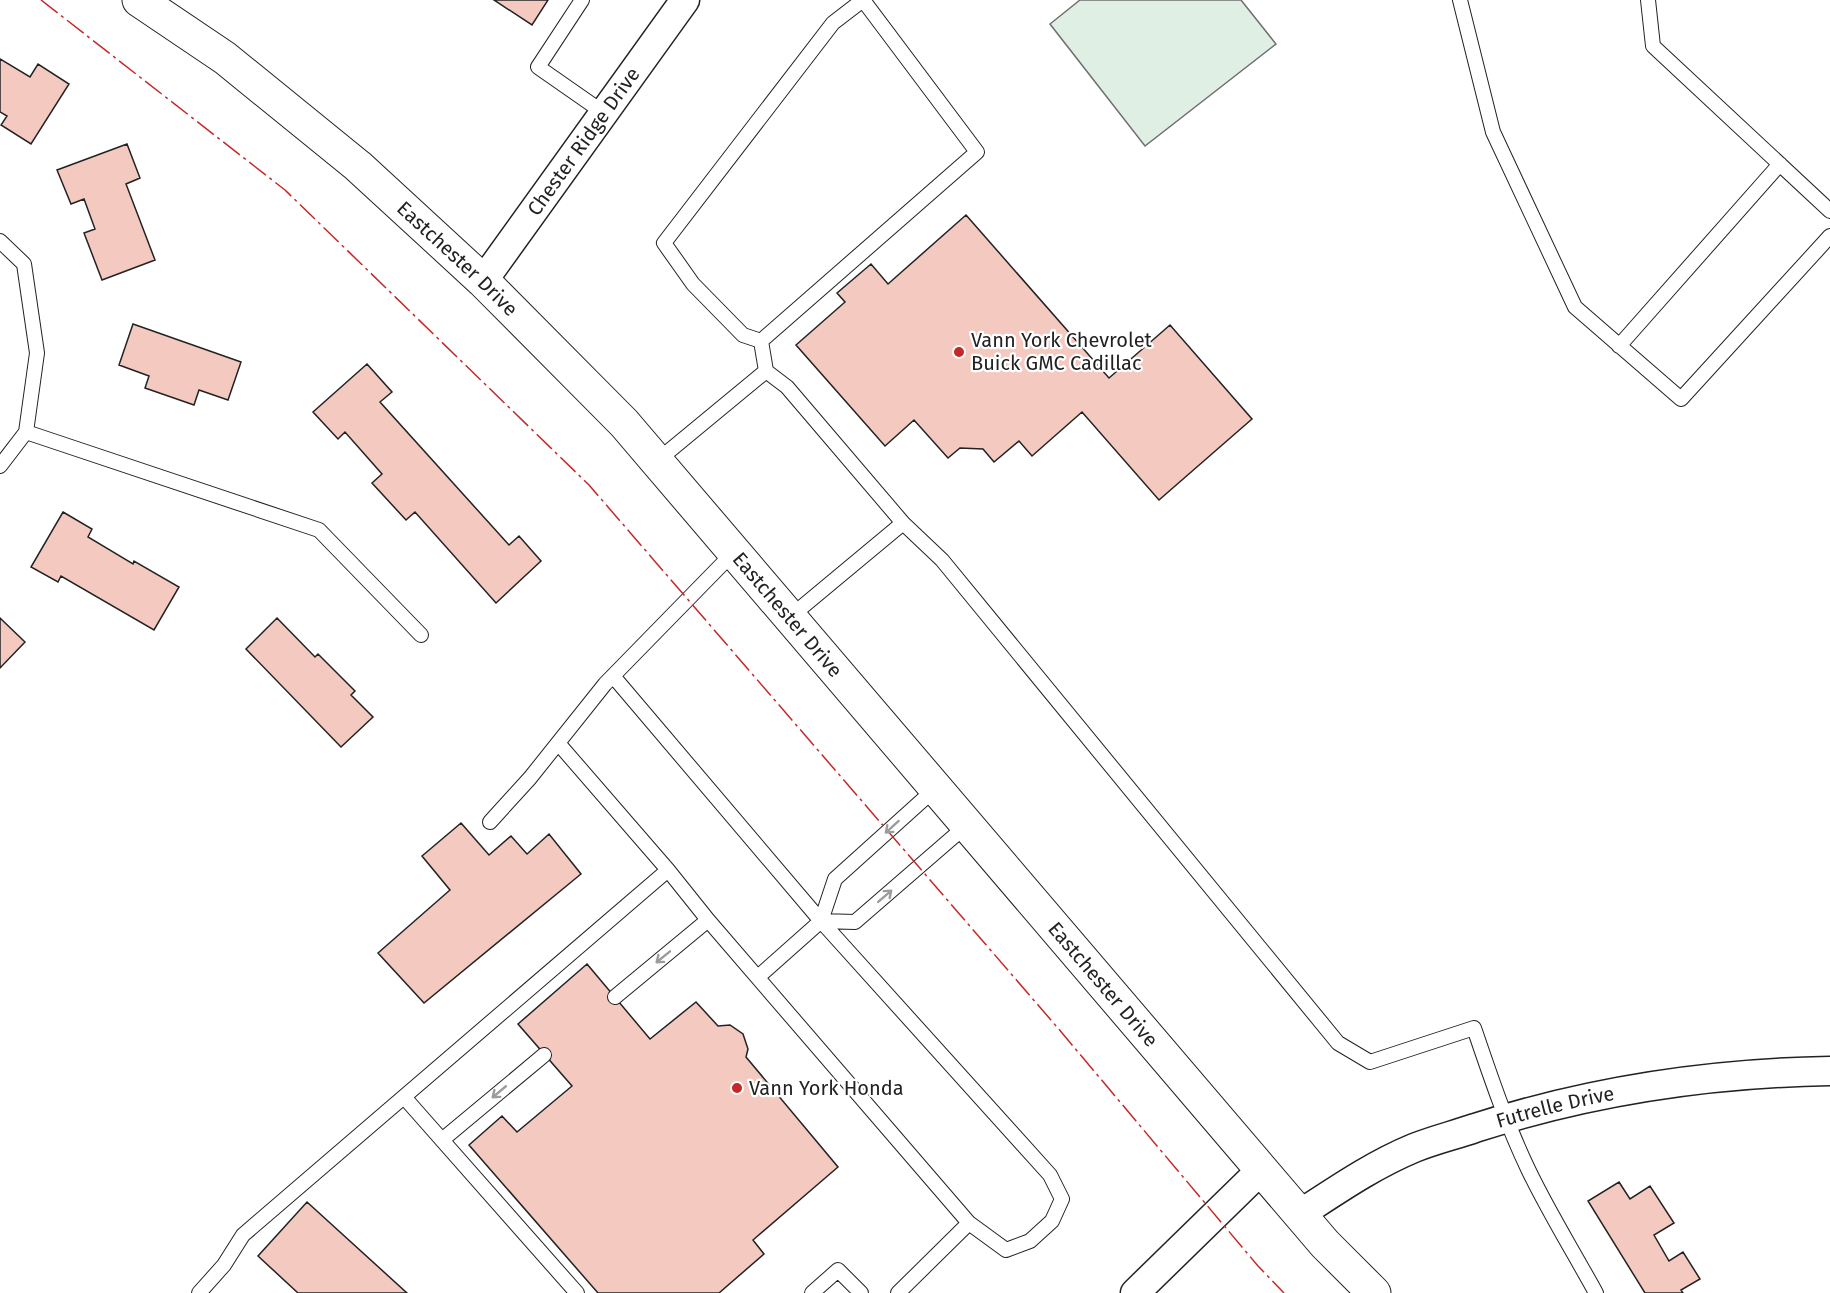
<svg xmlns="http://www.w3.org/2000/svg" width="1830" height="1293" font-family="'Fira Sans',sans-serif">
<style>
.green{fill:#e0efe3;stroke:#6f6f6f;stroke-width:1.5}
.building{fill:#f3c9c0;stroke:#222;stroke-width:1.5}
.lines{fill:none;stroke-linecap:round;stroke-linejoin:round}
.service-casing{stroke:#222;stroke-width:16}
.minor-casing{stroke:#222;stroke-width:31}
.primary-casing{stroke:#222;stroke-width:35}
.service{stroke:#fff;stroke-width:14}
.minor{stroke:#fff;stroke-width:28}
.primary{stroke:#fff;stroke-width:33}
.power{stroke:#c62828;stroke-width:1.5;stroke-dasharray:21 4.5 3 4.5;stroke-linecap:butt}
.oneway{stroke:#9c9c9c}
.poi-dot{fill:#c62828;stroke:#fff;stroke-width:2}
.labels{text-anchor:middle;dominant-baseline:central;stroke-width:4.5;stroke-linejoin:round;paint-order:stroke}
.street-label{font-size:20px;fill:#222;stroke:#fff}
.poi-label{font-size:20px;fill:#222;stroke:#fff;text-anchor:start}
</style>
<rect width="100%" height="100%" fill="#fff"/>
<!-- green -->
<path class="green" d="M1080 0H1241L1276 44 1145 146 1050 24Z"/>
<!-- building -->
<path class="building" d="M494 0H548L532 25Z
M0 59 30 77 38 64 69 84 31 144 1 125 7 116 0 112Z
M127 144 140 178 126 184 155 260 102 280 84 233 95 229 84 199 71 204 57 170Z
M966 215 1109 378 1170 325 1252 419 1159 500 1082 412 1032 456 1019 441 994 462 983 449 960 448 948 458 914 420 885 446 796 345 845 302 837 293 871 264 888 284Z
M133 324 241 362 228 400 199 390 194 405 145 388 149 376 119 365Z
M367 364 392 392 380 402 509 545 519 536 541 561 496 603 415 512 406 520 372 483 382 474 345 432 338 439 313 412Z
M63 512 92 529 88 537 133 564 134 561 179 587 154 630 61 576 58 582 31 567Z
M0 618 25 642 0 668Z
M277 618 315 657 318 654 355 691 351 695 373 717 341 747 246 649Z
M461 823 489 855 511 836 527 854 549 834 581 874 424 1003 378 953 450 890 422 856Z
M587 964 650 1039 696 1002 718 1026 730 1025 743 1034 748 1049 746 1057 838 1167 753 1240 764 1254 719 1293H598L469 1145 502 1116 517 1132 572 1086 518 1024Z
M1619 1182 1630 1199 1650 1186 1674 1223 1654 1235 1669 1261 1683 1252 1700 1279 1681 1290 1683 1293H1645L1588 1201Z
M307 1202 407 1293H298L258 1256Z"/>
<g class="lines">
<defs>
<path id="service" d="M582 0 538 67 604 113
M1460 0 1493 132 1575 307 1681 399 1830 236
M1648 0 1653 46 1830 211
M0 241 24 264 37 353 26 432 0 466
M761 341 743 335 693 284 664 243 833 23 863 0 977 152 761 341 766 371
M1619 346 1780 164
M26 432 319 530 421 635
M657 461 766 371 787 387 903 523 790 617
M903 523 942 560 1338 1043 1370 1062 1474 1028C1490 1075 1506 1123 1528 1169 1548 1211 1573 1251 1596 1293
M558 743 668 870 708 920 969 1223 1006 1250 1030 1241 1052 1221 1062 1199 1050 1175 821 921 613 676
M936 788 835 879 821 921 855 922 967 825
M490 822 530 778 605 684 734 552
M758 977 821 921
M615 997 708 920
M404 1097 577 1293
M442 1140 544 1055
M199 1293 224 1265 243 1235 668 870
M812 1293 838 1270 861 1293
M898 1293 969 1223"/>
<g id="minor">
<path id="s1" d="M483 281 685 0"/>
<path id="s2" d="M1300 1214C1337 1190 1373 1165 1414 1148 1434 1140 1455 1135 1475 1128 1590 1091 1709 1073 1830 1071"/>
<path d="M1135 1293 1261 1170"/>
</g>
<g id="primary">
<path id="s3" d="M139 0 225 58 358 166 483 281 624 423 1325 1244 1374 1293"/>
</g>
</defs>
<!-- service casing -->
<use href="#service" class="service-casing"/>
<!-- minor casing -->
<use href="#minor" class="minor-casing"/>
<!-- primary casing -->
<use href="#primary" class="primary-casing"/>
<!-- service -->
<use href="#service" class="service"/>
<!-- minor -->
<use href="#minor" class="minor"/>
<!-- primary -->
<use href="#primary" class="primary"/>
<!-- power -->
<path class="power" d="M41 0 285 190 589 485 1057 1027 1258 1266 1284 1293"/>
</g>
<!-- one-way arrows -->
<defs><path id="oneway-shaft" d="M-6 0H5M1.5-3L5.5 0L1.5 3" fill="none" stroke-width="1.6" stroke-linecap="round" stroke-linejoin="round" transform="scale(1.5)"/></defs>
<g class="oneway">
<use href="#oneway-shaft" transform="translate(892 827) rotate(138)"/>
<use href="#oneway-shaft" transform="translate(885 896) rotate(-41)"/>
<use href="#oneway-shaft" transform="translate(663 957) rotate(141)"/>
<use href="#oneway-shaft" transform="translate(499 1092) rotate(140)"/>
</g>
<!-- markers -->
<g class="poi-dot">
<circle cx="959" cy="352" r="6"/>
<circle cx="737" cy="1088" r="6"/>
</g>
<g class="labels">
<!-- street labels -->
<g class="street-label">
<text stroke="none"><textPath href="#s1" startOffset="172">Chester Ridge Drive</textPath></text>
<text stroke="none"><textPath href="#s3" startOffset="411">Eastchester Drive</textPath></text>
<text stroke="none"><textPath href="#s3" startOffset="897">Eastchester Drive</textPath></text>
<text stroke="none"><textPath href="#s3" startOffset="1383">Eastchester Drive</textPath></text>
<text stroke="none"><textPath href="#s2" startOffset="279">Futrelle Drive</textPath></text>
</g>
<!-- poi labels -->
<g class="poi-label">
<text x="971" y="340">Vann York Chevrolet<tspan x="971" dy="23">Buick GMC Cadillac</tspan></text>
<text x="749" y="1088">Vann York Honda</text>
</g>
</g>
</svg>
